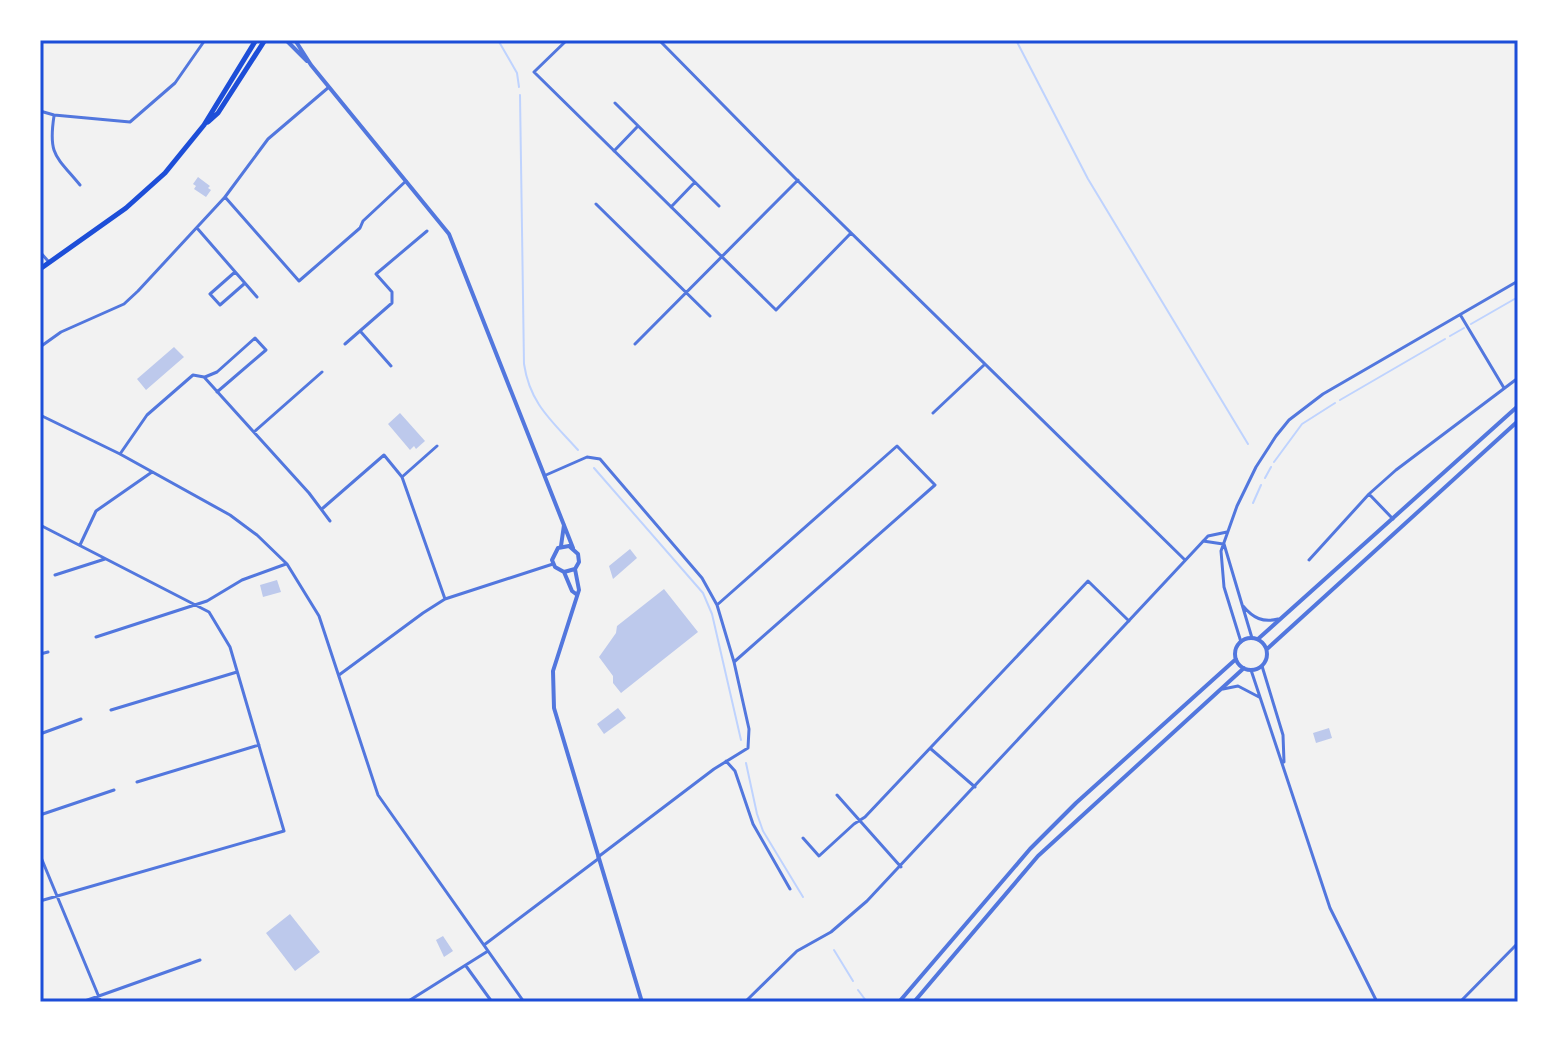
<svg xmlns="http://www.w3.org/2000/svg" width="1558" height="1042" font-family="Barlow,sans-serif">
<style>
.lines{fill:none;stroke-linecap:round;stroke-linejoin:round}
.stream{stroke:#bfd3fe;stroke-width:2}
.building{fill:#bdc9ec}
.minor{stroke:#5277de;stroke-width:3}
.tertiary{stroke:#5277de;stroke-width:4}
.secondary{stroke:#1d4ed8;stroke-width:5}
.neatline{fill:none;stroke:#1d4ed8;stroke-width:3}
</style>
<rect width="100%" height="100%" fill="#f2f2f2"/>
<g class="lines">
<!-- stream -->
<path class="stream" d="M498 40 517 73 519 87
M1016 40 1088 179 1248 444
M520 95 524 364C530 404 552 421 578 450
M1471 324 1518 297
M1450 336 1464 328
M1340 400 1445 339
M1274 462 1302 424 1335 403
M594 468 703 593 712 614 741 740
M1265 478 1271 467
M1253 503 1261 485
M746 763 757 814 763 831 803 897
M834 950 853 981
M858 990 867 1002"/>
</g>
<!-- building -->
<path class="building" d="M198 177 210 186 208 188 211 190 206 197 194 189 196 186 193 184Z
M174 347 184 357 146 390 137 379Z
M400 413 425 441 416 449 414 446 410 450 388 424Z
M630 549 637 558 613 579 609 566Z
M277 580 281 592 263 597 260 585Z
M664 589 698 632 621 693 613 683V676L599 657 616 633 617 626Z
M618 708 626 718 604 734 597 724Z
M1329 728 1332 738 1316 743 1313 733Z
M290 914 320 952 295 971 266 933Z
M443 936 453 951 444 957 436 940Z"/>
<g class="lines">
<!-- minor -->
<path class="minor" d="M567 40 534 72 776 310 851 233
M659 40 795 178 1185 560
M615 103 719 206
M40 111 54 115 130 122 175 83 205 40
M54 116C48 155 56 156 80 185
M614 151 638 126
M225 197 299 281 360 228 363 221 406 181
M596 204 710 316
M671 207 695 182
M197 228 257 297
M40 252 48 261
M235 272 210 294 220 305 244 284
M1461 316 1504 388
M361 332 391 366
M345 344 392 303V292L376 274 427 231
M635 344 798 180
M40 347 61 332 124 304 138 291 225 197 268 139 329 87
M205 377 217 372 255 338 266 350 217 392
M933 413 984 365
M40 415 120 454 230 515 257 535 287 564 319 616 378 795 524 1002
M254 432 322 372
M437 446 402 477 445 599
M120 454 147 415 193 375 204 377 309 493 330 521
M546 475 587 457 600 459 702 578 717 605
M323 508 384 455 402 477
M1393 519 1369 494 1396 470 1518 378
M40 525 209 612 230 647 284 831 40 901
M1203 541 1223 544
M1224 544 1252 638
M80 545 96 511 152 472
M1309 560 1369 494
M55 575 105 559
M1243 606C1253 618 1263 623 1278 619
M96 637 207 601 242 580 286 564
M1241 642 1224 587 1221 551 1237 506 1256 467 1276 436 1289 420 1323 394 1518 281
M40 654 48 652
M1262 666 1283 735 1284 762
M1251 670 1330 908 1377 1002
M339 675 423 613 445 599 553 564
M1223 689 1238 686 1259 697
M111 710 237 672
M40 734 81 719
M931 749 975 787
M726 761 735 771 753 824 790 889
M137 782 259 745
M837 795 901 867
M40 815 114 790
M803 838 819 856 854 824 865 817 1088 581 1129 621
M40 855 101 1002
M598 857 714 769 748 748 749 729 734 662 935 485 897 446 717 605 734 662
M484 945 598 859
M466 966 492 1002
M82 1002 200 960
M407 1002 488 951
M745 1002 797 951 831 932 867 901 1208 536 1227 532
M1460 1002 1518 943"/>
<!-- tertiary -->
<path class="tertiary" d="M286 40 307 61
M295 40 311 65 449 234 573 548
M561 546 564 525
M575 569 579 590 553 671 554 708 642 1002
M564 572 575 569 579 562 578 554 569 546 558 548 552 560 555 567 564 572 572 591 576 594
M1235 654a16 16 0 1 1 32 0a16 16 0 1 1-32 0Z
M1258 639 1518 406
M1267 649 1518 421
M899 1002 1030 849 1076 803 1236 659
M914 1002 1038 856 1244 668"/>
<!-- secondary -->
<path class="secondary" d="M208 122 218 113 265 40
M40 269 126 208 165 173 204 125 256 40"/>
</g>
<!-- border -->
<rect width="1558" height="1042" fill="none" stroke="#ffffff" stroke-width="84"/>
<rect x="42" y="42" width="1474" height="958" class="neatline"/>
</svg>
